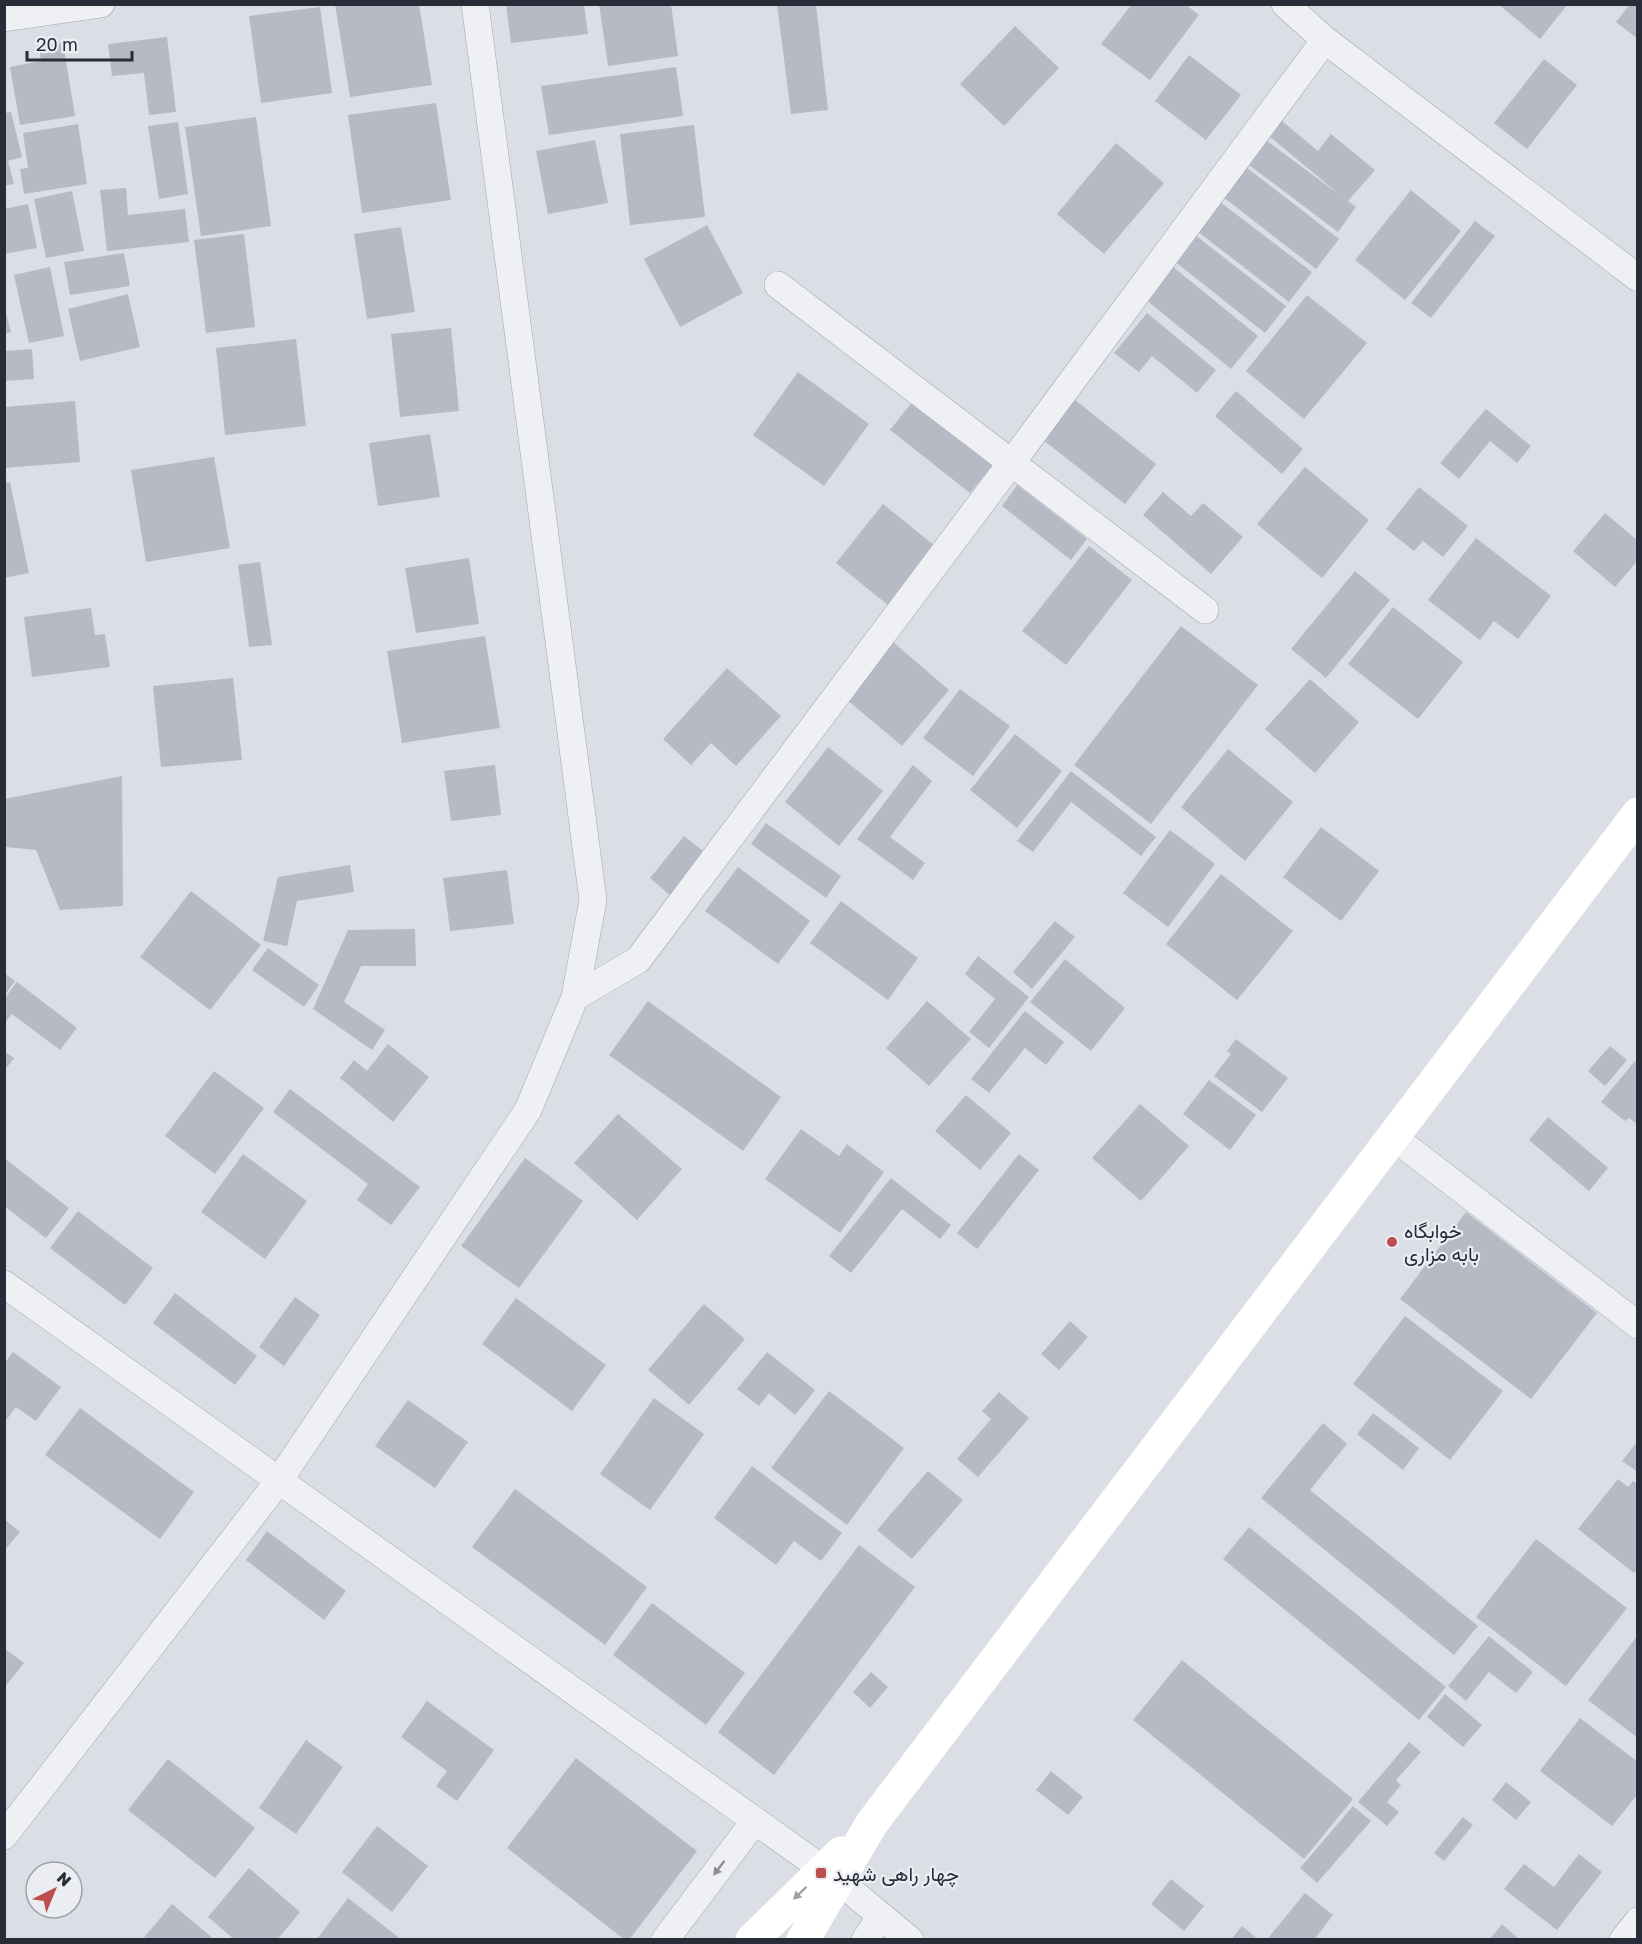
<svg xmlns="http://www.w3.org/2000/svg" width="1642" height="1944" font-family="'Golos Text',Vazirmatn,sans-serif">
<style>
.building{fill:#b7bac4}
.lines{fill:none;stroke-linecap:round;stroke-linejoin:round}
.street-casing{stroke:#a2a5ae;stroke-width:28}
.street{stroke:#eff0f4;stroke-width:27}
.secondary{stroke:#fff;stroke-width:33}
.oneway{fill:#8c8e96}
.oneway2{fill:#9ea0a6}
.poi-dot{fill:#bd4e4e;stroke:#ebedf3;stroke-width:2}
.labels{text-anchor:middle;dominant-baseline:central;stroke-width:4.5;stroke-linejoin:round;paint-order:stroke}
.poi-label{font-size:20px;fill:#282c39;stroke:#ebedf3;text-anchor:start}
</style>
<rect width="100%" height="100%" fill="#dcdee5"/>
<!-- building -->
<path class="building" d="M335 4H419L432 85 350 97Z
M506 4H584L588 34 511 43Z
M599 4H671L678 56 608 66Z
M777 4H816L828 110 791 114Z
M1132 4H1185L1199 15 1150 80 1101 44Z
M1498 4H1568L1540 39Z
M1630 4H1638V39L1616 22Z
M320 7 332 93 261 103 249 16Z
M1015 26 1059 68 1004 126 960 84Z
M167 37 176 112 149 115 144 73 112 76 108 44Z
M63 43 75 116 20 125 10 67 41 61 39 47Z
M1189 55 1241 95 1206 140 1155 101Z
M1544 59 1577 85 1527 149 1494 123Z
M676 67 683 116 549 135 541 86Z
M436 103 451 200 362 213 348 115Z
M11 112 22 157 8 161 14 184 4 186V113Z
M256 117 271 226 201 236 185 127Z
M1282 121 1318 151 1331 134 1375 170 1348 201 1356 207 1338 232 1245 162 1263 138 1340 195 1269 136Z
M178 122 188 194 159 199 148 126Z
M78 124 87 184 24 194 20 169 28 168 23 133Z
M694 125 705 217 630 225 620 134Z
M595 140 608 203 548 214 536 151Z
M1116 143 1164 183 1104 254 1057 214Z
M1246 167 1339 239 1316 269 1223 197Z
M126 188 128 215 185 209 189 242 107 251 100 190Z
M1411 190 1461 231 1405 300 1355 260Z
M72 191 84 251 46 258 34 199Z
M1216 199 1312 272 1289 302 1193 228Z
M28 204 37 248 4 254V209Z
M1475 221 1495 236 1431 318 1411 303Z
M707 225 743 293 680 327 644 259Z
M401 227 415 312 367 319 354 234Z
M1190 231 1286 306 1265 333 1169 257Z
M244 234 255 327 206 333 194 240Z
M124 253 130 286 70 295 64 262Z
M1167 262 1258 336 1231 369 1140 295Z
M50 267 64 336 29 343 14 275Z
M128 294 140 347 80 361 68 309Z
M1307 295 1367 343 1304 419 1246 371Z
M4 305 11 332 4 334Z
M1147 313 1216 370 1197 393 1152 356 1139 372 1114 353Z
M451 328 459 411 400 417 391 334Z
M296 339 306 426 225 435 216 348Z
M32 349 34 379 4 381V351Z
M798 372 869 424 824 486 753 435Z
M1236 391 1303 449 1282 474 1215 416Z
M1075 400 1156 464 1125 504 1043 440Z
M75 401 80 462 4 468V407Z
M912 402 993 464 970 493 890 430Z
M1486 409 1531 446 1517 463 1490 441 1459 479 1440 463Z
M430 434 440 497 378 506 369 443Z
M214 457 230 548 146 562 131 470Z
M1305 467 1369 520 1322 578 1257 524Z
M10 482 29 573 4 578V483Z
M1017 485 1087 539 1071 560 1002 506Z
M1419 487 1468 526 1443 557 1423 541 1414 551 1386 529Z
M1163 492 1191 516 1203 503 1243 537 1211 574 1143 515Z
M883 504 935 546 888 605 836 563Z
M1605 513 1638 541V560L1615 587 1573 551Z
M1476 538 1551 596 1518 639 1494 621 1480 640 1428 600Z
M1089 546 1132 580 1066 665 1022 631Z
M469 558 479 624 416 633 405 568Z
M260 562 272 645 249 647 238 565Z
M1355 571 1390 600 1326 678 1291 649Z
M1393 607 1463 662 1418 719 1348 664Z
M91 608 95 635 105 634 110 667 32 677 24 617Z
M1181 626 1258 685 1151 824 1074 765Z
M485 636 500 728 402 743 387 651Z
M893 642 949 690 902 746 846 699Z
M727 668 781 716 736 766 711 743 691 765 663 739Z
M233 678 242 760 161 767 153 686Z
M1310 679 1359 722 1315 773 1265 729Z
M960 689 1010 726 973 776 923 738Z
M1015 734 1062 771 1017 828 970 790Z
M828 747 883 791 839 846 785 802Z
M1228 749 1293 802 1245 861 1181 807Z
M495 765 501 815 451 821 444 771Z
M913 765 932 781 890 837 925 863 913 880 857 839Z
M1071 771 1156 837 1141 856 1071 802 1033 852 1017 841Z
M122 776 123 906 60 910 36 850 5 847 4 799Z
M766 823 841 876 826 898 751 844Z
M1321 827 1379 871 1341 921 1283 877Z
M1170 830 1215 864 1168 927 1123 893Z
M684 836 708 855 673 898 650 878Z
M350 865 354 892 297 901 287 946 263 941 278 877Z
M738 867 810 921 778 964 705 911Z
M507 870 514 924 450 931 443 878Z
M1221 874 1293 931 1237 1000 1166 944Z
M191 891 261 945 210 1010 140 957Z
M841 901 918 958 888 1000 810 943Z
M1055 921 1075 937 1032 989 1013 972Z
M415 929 416 966H361L344 1002 385 1030 372 1050 313 1009 348 930Z
M268 948 319 985 304 1007 252 970Z
M978 956 1029 997 989 1048 969 1032 995 999 965 974Z
M1065 959 1125 1008 1091 1051 1030 1002Z
M4 973 15 981 4 996Z
M17 982 77 1028 60 1050 12 1014 4 1024V999Z
M648 1001 781 1097 743 1151 609 1055Z
M927 1001 971 1039 929 1086 886 1048Z
M1025 1011 1064 1042 1046 1065 1025 1048 989 1093 971 1079Z
M1236 1039 1288 1078 1262 1112 1214 1076 1231 1054 1227 1051Z
M388 1044 429 1077 393 1122 340 1078 354 1060 367 1071Z
M1610 1046 1627 1060 1605 1086 1588 1071Z
M4 1051 14 1058 4 1071Z
M1635 1061 1638 1063V1125L1629 1118 1625 1121 1601 1102Z
M214 1071 264 1108 215 1174 165 1136Z
M1209 1080 1256 1115 1230 1150 1183 1114Z
M290 1089 420 1187 391 1225 357 1200 368 1184 273 1112Z
M966 1095 1011 1133 980 1170 935 1131Z
M1140 1104 1189 1146 1141 1201 1092 1158Z
M618 1114 682 1169 637 1220 574 1163Z
M1548 1117 1608 1168 1589 1191 1529 1140Z
M801 1129 839 1156 847 1144 884 1172 840 1233 765 1179Z
M243 1154 307 1201 265 1259 201 1212Z
M1019 1154 1039 1170 977 1249 957 1233Z
M4 1158 69 1208 46 1238 4 1206Z
M525 1158 583 1201 519 1288 461 1246Z
M891 1178 951 1225 940 1239 902 1209 851 1273 829 1256Z
M78 1211 153 1268 125 1305 50 1248Z
M1466 1212 1597 1313 1531 1399 1400 1299Z
M175 1293 257 1356 235 1385 153 1323Z
M295 1297 320 1315 284 1366 259 1347Z
M516 1298 606 1365 572 1411 482 1344Z
M704 1304 745 1339 689 1405 648 1370Z
M1405 1316 1503 1391 1450 1460 1353 1384Z
M1070 1321 1088 1337 1059 1370 1041 1354Z
M13 1352 61 1387 36 1421 16 1407 4 1423V1364Z
M767 1352 815 1390 795 1415 769 1393 759 1406 737 1389Z
M829 1391 904 1448 847 1525 771 1468Z
M999 1392 1029 1418 978 1477 957 1459 991 1419 982 1411Z
M654 1398 704 1434 650 1510 600 1474Z
M408 1400 468 1442 435 1488 375 1446Z
M80 1408 194 1492 160 1539 45 1455Z
M1373 1413 1419 1448 1403 1470 1357 1434Z
M1323 1423 1347 1444 1310 1490 1478 1626 1454 1655 1261 1498Z
M1638 1441V1472L1622 1461Z
M752 1466 842 1533 821 1561 794 1541 776 1565 714 1518Z
M928 1471 963 1500 912 1559 877 1530Z
M1618 1479 1628 1487 1633 1481 1638 1485V1568L1634 1573 1578 1529Z
M515 1489 647 1587 605 1645 472 1547Z
M4 1519 20 1532 4 1551Z
M1249 1527 1446 1687 1419 1720 1223 1559Z
M267 1531 346 1591 324 1620 246 1560Z
M1536 1539 1627 1608 1566 1686 1476 1617Z
M859 1545 915 1587 774 1775 718 1732Z
M652 1603 745 1673 706 1725 613 1655Z
M1638 1635V1738L1588 1700Z
M1489 1636 1533 1672 1516 1693 1489 1672 1466 1701 1448 1686Z
M4 1648 24 1663 4 1688Z
M1182 1660 1353 1799 1304 1859 1133 1720Z
M871 1672 888 1687 870 1708 853 1692Z
M1445 1694 1482 1725 1463 1747 1427 1717Z
M427 1701 494 1750 457 1801 436 1786 447 1771 401 1737Z
M1580 1718 1638 1762V1794L1612 1826 1540 1771Z
M306 1740 343 1767 296 1834 259 1808Z
M1409 1742 1421 1752 1396 1780 1401 1785 1387 1802 1399 1812 1387 1826 1358 1802Z
M576 1758 697 1851 629 1940H625L507 1848Z
M168 1759 255 1828 215 1878 128 1810Z
M1051 1771 1083 1797 1068 1815 1036 1790Z
M1506 1782 1531 1802 1516 1820 1492 1800Z
M1353 1806 1371 1821 1317 1883 1300 1868Z
M1463 1817 1473 1825 1444 1861 1434 1853Z
M377 1826 428 1866 392 1912 342 1872Z
M1579 1854 1602 1872 1557 1930 1504 1889 1524 1864 1554 1887Z
M249 1868 300 1912 277 1940H235L208 1917Z
M1171 1879 1204 1906 1184 1931 1151 1904Z
M1305 1893 1333 1915 1314 1940H1272L1269 1937Z
M348 1898 402 1940H316Z
M172 1904 215 1940H142Z
M1502 1924 1520 1940H1489Z
M1242 1926 1259 1940H1231Z"/>
<g class="lines">
<defs>
<path id="street" d="M1285 4 1325 40 1638 278
M4 18 101 4
M778 285 1205 610
M575 997 638 960 1012 462 1325 40
M1392 1136 1638 1325
M4 1284 838 1880 910 1940
M4 1836 278 1482 528 1110 575 997 593 900 475 4
M665 1940 754 1822
M865 1940 881 1916
M1623 1940 1638 1921"/>
</defs>
<!-- street casing -->
<use href="#street" class="street-casing"/>
<!-- street -->
<use href="#street" class="street"/>
<!-- secondary -->
<path class="secondary" d="M752 1940 841 1853
M803 1940 872 1823 1638 814"/>
</g>
<!-- one-way arrows -->
<defs><path id="oneway-solid" d="M-6-.8H1V-3.2L6.5 0L1 3.2V.8H-6Z" transform="scale(1.5)"/></defs>
<use class="oneway" href="#oneway-solid" transform="translate(719 1868) rotate(127)"/>
<use class="oneway2" href="#oneway-solid" transform="translate(800 1893) rotate(136)"/>
<!-- markers -->
<g class="poi-dot">
<circle cx="1392" cy="1242" r="6"/>
<rect x="815" y="1867" width="12" height="12" rx="3"/>
</g>
<g class="labels">
<!-- poi labels -->
<g class="poi-label">
<text x="1404" y="1230">خوابگاه<tspan x="1404" dy="23">بابه مزاری</tspan></text>
<text x="833" y="1873">چهار راهی شهید</text>
</g>
</g>
<!-- border -->
<rect width="1642" height="1944" fill="none" stroke="#282c39" stroke-width="12"/>
<!-- north arrow -->
<g transform="translate(54 1890) rotate(43)"><circle r="28" fill="#ebedf3" stroke="#9da0a9" stroke-width="1.5"/>
<path d="M0-4.5L10 22L0 15L-10 22Z" fill="#bd4e4e"/>
<text y="-9" font-size="16" font-weight="bold" text-anchor="middle" fill="#282c39">N</text>
</g>
<!-- scale -->
<path d="M27 51v9h105v-9" fill="none" stroke="#282c39" stroke-width="3"/>
<text x="36" y="51" font-size="18" fill="#282c39" stroke="#ebedf3" stroke-width="4.5" paint-order="stroke">20 m</text>
</svg>
